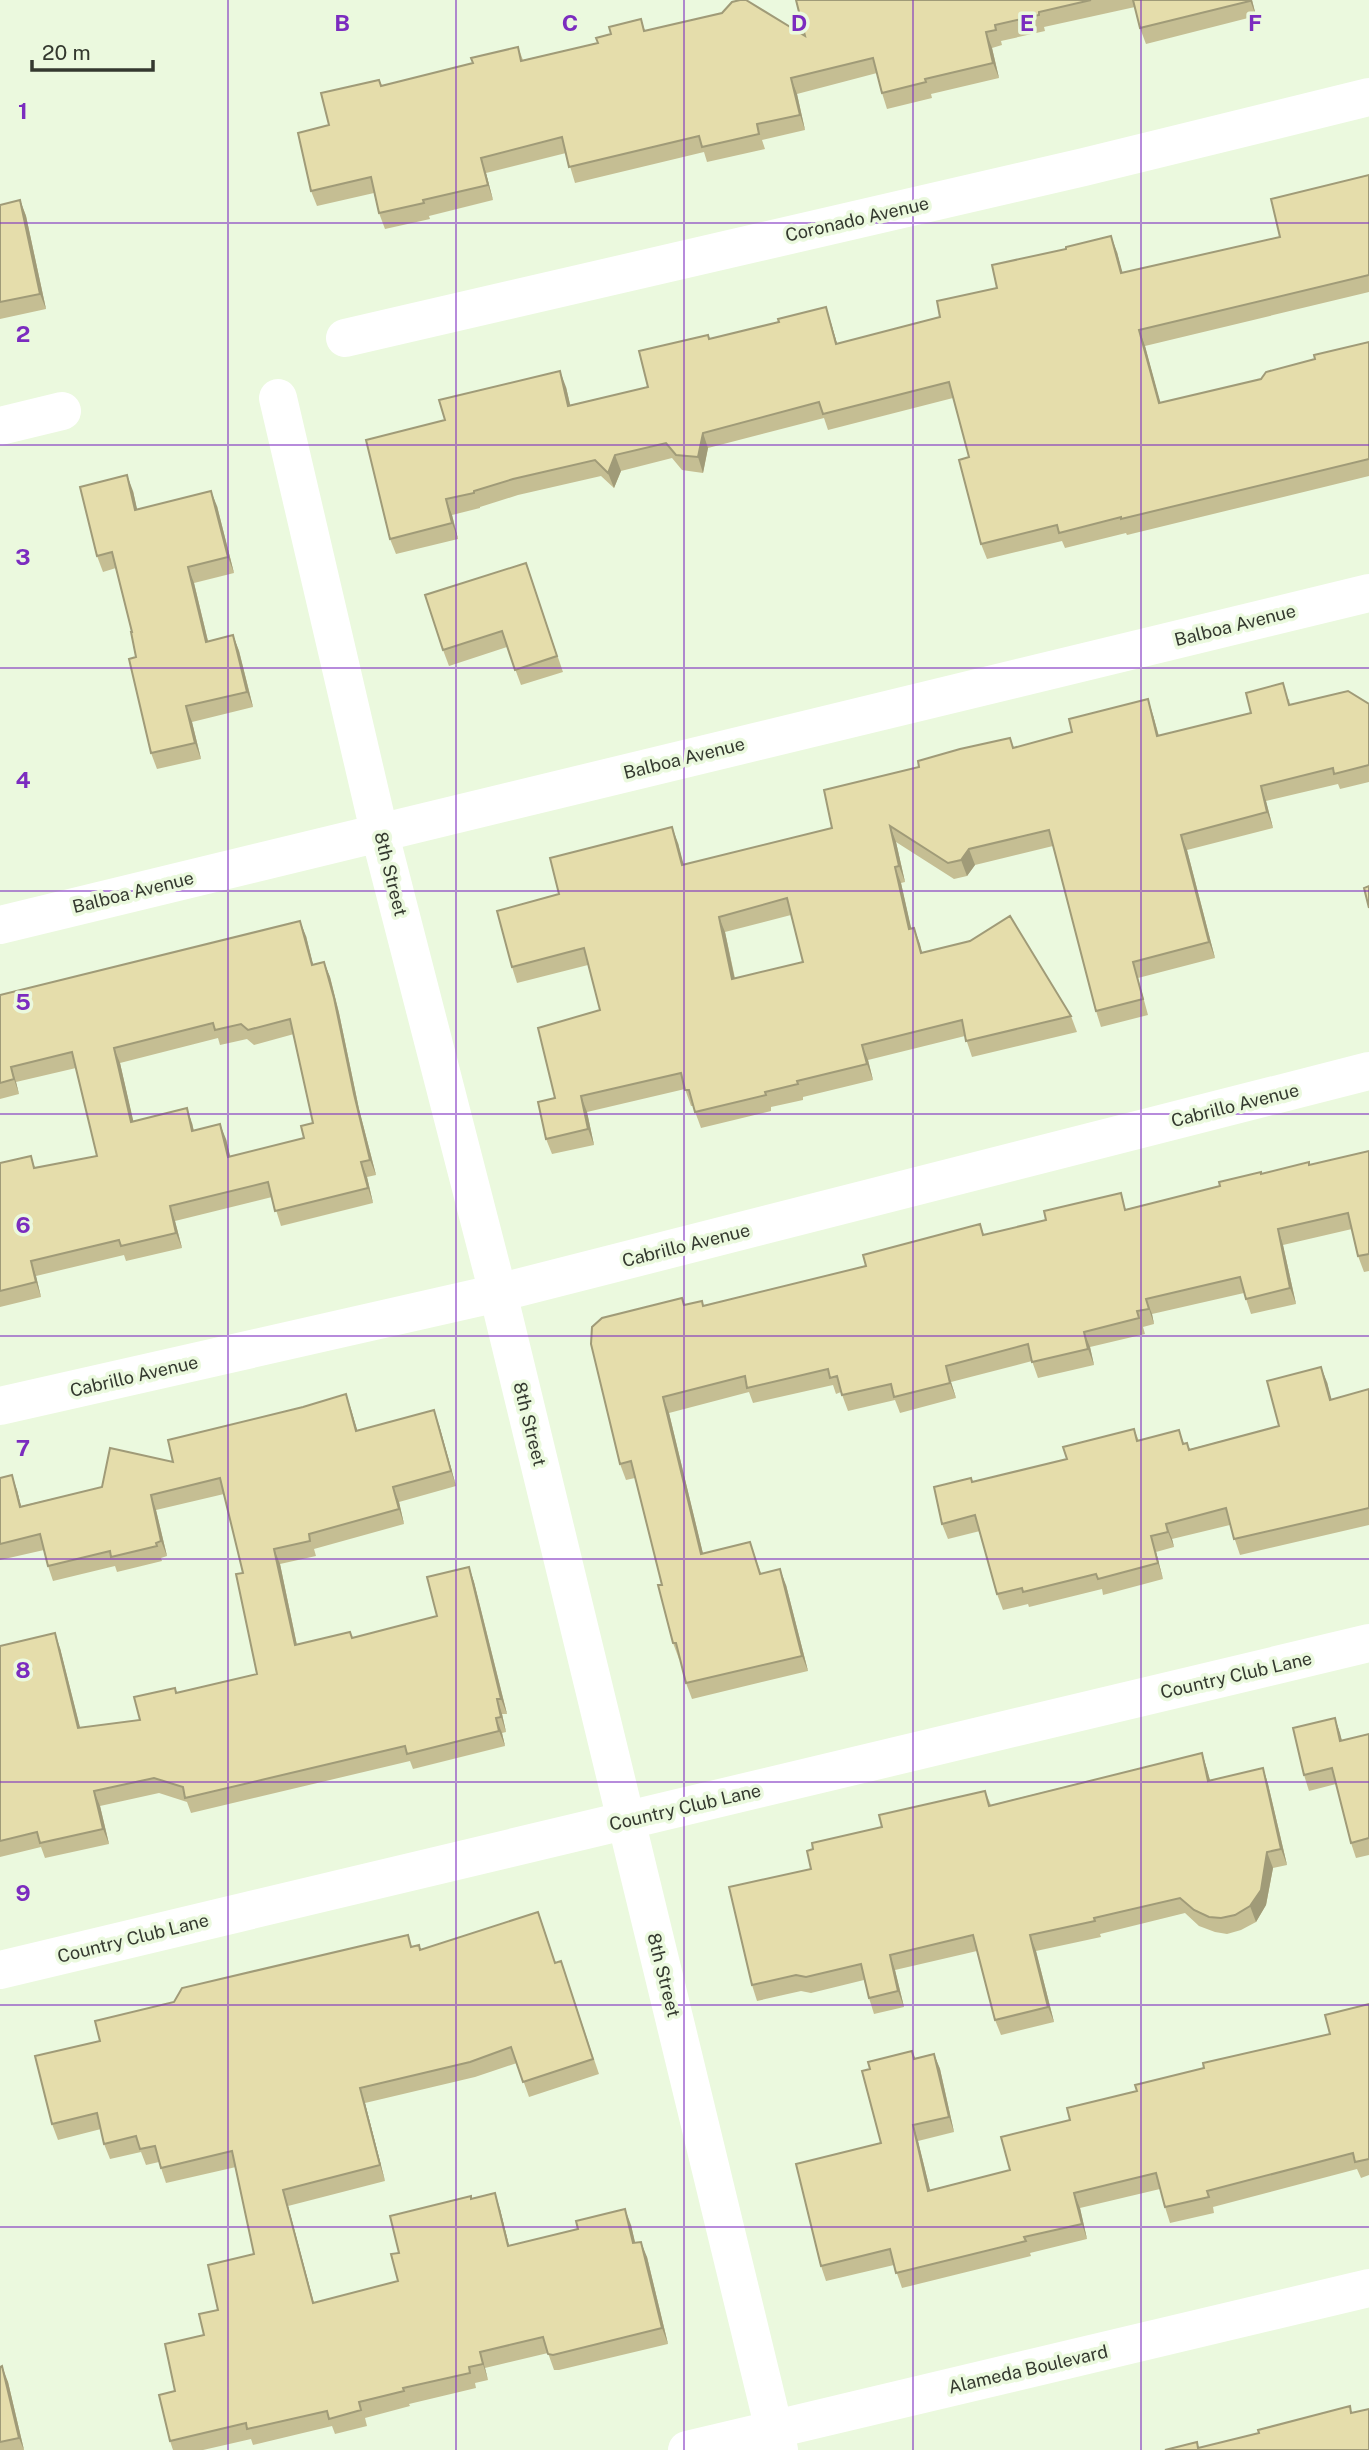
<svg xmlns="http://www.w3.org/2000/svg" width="1369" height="2450" font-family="'Public Sans',sans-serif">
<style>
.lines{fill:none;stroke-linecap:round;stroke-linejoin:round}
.street{stroke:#fff;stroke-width:38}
.secondary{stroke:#fff;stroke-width:38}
.wall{fill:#c5be93;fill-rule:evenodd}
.shaded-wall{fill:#a09b78}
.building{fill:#e5ddab;stroke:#a09b78;stroke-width:2;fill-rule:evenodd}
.grid{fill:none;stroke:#7b2cbf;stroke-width:2;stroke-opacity:0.55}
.labels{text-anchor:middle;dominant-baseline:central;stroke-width:7;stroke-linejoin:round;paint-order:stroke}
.street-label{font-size:18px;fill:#34392f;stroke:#ebf9de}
.grid-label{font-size:23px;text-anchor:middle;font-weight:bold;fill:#7b2cbf;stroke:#ebf9de;stroke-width:7;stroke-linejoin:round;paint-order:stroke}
</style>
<rect width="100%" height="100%" fill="#ebf9de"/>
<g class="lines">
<!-- street -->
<path class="street" d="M345 338 1084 167 1369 97
M278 398 379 831 498 1293
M0 426 62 411
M0 925 1369 593
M0 1970 1369 1643"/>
<!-- secondary -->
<path class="secondary" d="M498 1293 779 2450
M0 1406 498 1293 1369 1071
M687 2450 1369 2288"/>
</g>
<!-- wall -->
<path class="wall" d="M796 0H1252L1256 16 1146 44 1140 28 1135 7 1044 27 1045 31 1001 41 1002 45 992 48 999 78 931 94 932 98 887 109 882 93 877 73 797 94 805 130 762 140 765 149 707 162 704 152 575 183 566 153 486 173 493 200 429 216 430 219 385 229 379 213 374 193 317 206 311 191 329 125 379 80 382 86 473 63 518 47 523 60 598 43 611 34 641 19 645 31 805 36Z
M1369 175V292L1145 346 1160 403 1261 379 1369 342V476L1127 535 1126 533 1065 548 1062 541 987 559 981 544 969 457 953 398 828 430 824 418 708 448 703 473 682 470 672 458 621 471 614 488 601 476 518 495 480 507V508L452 515 458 539 396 554 390 539 445 420 566 387 570 405 648 387 709 339 831 323 837 344 940 317 997 288 1117 252 1122 273 1280 237Z
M20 200 26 216 46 309 0 319V205Z
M133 491 137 510 217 506 234 573 194 583 208 641 233 635 239 651 253 707 192 722 201 759 157 769 151 753 132 632 116 568 103 572 97 556Z
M526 563 563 672 521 685 507 647 449 666 443 650Z
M1289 699 1290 705 1369 704V782L1340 789 1338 784 1266 801 1273 828 1187 850 1215 958 1138 978 1148 1015 1101 1027 1096 1011 1053 846 975 865 967 876 954 879 896 842 905 882 901 883 911 929 914 928 922 953 1071 1016 1077 1032 972 1057 965 1036 868 1060 873 1080 803 1097V1100L771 1107V1111L701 1128 693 1106H691L685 1089 587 1112 594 1145 552 1154 546 1139 555 1098 600 1010 588 965 517 983 512 967 559 894 678 843 683 865 832 828 1014 748 1153 715 1159 736 1251 713ZM791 915 803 962 735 978 725 932Z
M306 936 313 965 324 962 330 977 339 1013 359 1109 376 1175 367 1177 373 1203 281 1226 272 1197 175 1221 182 1248 126 1261 124 1255 36 1276 41 1297 0 1307V1163L31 1156 35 1168 97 1156 76 1068 16 1082 19 1094 0 1099V995ZM294 1034 313 1123 304 1138 230 1157 226 1139 194 1131 192 1123 133 1121 120 1063 218 1038 220 1045 247 1039 254 1045Z
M1369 1151V1271L1364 1272 1358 1256 1352 1229 1283 1245 1296 1304 1251 1314 1244 1293 1152 1314 1154 1324 1143 1327 1145 1334 1090 1347 1094 1365 1038 1378 1032 1361 951 1382 956 1398 900 1413 895 1400 848 1411 841 1392 836 1394 833 1385 753 1403 749 1392 669 1413 703 1554 750 1542 761 1573 786 1585 808 1671 692 1699 686 1683 680 1659H679L673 1643 662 1585 635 1478 626 1480 620 1464 682 1298 684 1305 702 1301 704 1306 866 1266 980 1224 984 1235 1127 1209 1220 1186 1261 1174 1310 1165Z
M1327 1382 1331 1400 1369 1389V1525L1240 1555 1230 1525 1172 1539 1174 1547 1156 1552 1163 1579 1103 1595 1102 1589 1029 1607 1028 1604 1003 1610 997 1594 980 1531 948 1539 942 1524 972 1482 1067 1459 1134 1429 1139 1441 1179 1430 1184 1444 1187 1443 1190 1449 1279 1426Z
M346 1394 357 1430 439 1425 456 1486 399 1502 404 1524 314 1549 316 1556 280 1564 297 1645 350 1632 352 1638 437 1616 469 1567 474 1582 507 1714H502L506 1732 502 1733 505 1746 413 1769 410 1761 191 1813 187 1802 159 1793 100 1806 109 1844 45 1858 41 1847 0 1857V1646L60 1648 80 1728 140 1720 175 1688 177 1693 257 1674 243 1573 224 1494 156 1510 167 1556 161 1558 162 1561 117 1572 115 1566 53 1581 48 1566 44 1550 0 1560V1478L17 1490 21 1506 102 1487 173 1462 303 1407Z
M1335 1718 1342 1741 1369 1734V1855L1356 1858 1351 1843 1336 1784 1309 1791 1304 1775Z
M1202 1753 1210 1780 1263 1768 1268 1784 1287 1865 1273 1868 1266 1905 1256 1922 1241 1930 1227 1934 1215 1932 1199 1926 1185 1913 1100 1934 1101 1937 1036 1951 1054 2022 1001 2035 995 2020 977 1951 895 1970 904 2007 874 2014 869 1998 864 1980 811 1993 801 1991 757 2001 752 1985 811 1869 882 1827 985 1791 991 1805Z
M419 1945 421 1950 556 1963 561 1961 599 2074 529 2097 517 2063 475 2077 365 2103 385 2181 288 2206 314 2303 398 2281 399 2253 472 2199 500 2209 509 2245 631 2225 635 2243 647 2257 668 2344 559 2370H554L548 2353 485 2368 488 2380 475 2383 476 2388 409 2404 410 2406 365 2418 367 2426 335 2434 332 2426 253 2445 251 2439 203 2450H173L170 2441 175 2391 204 2335 254 2254 236 2167 166 2183 159 2162 146 2165 141 2152 110 2159 104 2144 101 2129 58 2140 52 2124 100 2041Z
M1369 2004V2175L1361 2178 1357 2169 1213 2207 1214 2213 1170 2223 1165 2207 1160 2189 1080 2208 1087 2239 1030 2253 1031 2256 902 2288 894 2265 826 2281 821 2266 881 2143 912 2051 915 2058 934 2054 940 2069 954 2132 918 2141 930 2190 1010 2170 1070 2120 1137 2091 1204 2068 1330 2034Z
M0 2367 8 2382 24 2450H0Z"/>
<!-- shaded-wall -->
<path class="shaded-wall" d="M1250 0H1252L1256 16Z
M986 32 992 48 999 78 993 63Z
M791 78 797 94 805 130 800 115Z
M481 158 486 173 493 200 488 185Z
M20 200 26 216 46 309 40 294Z
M1111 236 1117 252 1127 289 1121 273Z
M826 307 831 323 842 360 836 344Z
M1139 330 1145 346 1165 419 1159 403Z
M560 371 566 387 574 421 568 406Z
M703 433 708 448 703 473 698 457Z
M615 455 621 471 614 488 608 473Z
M127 475 133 491 141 526 135 510Z
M211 491 217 506 234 573 228 557Z
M446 499 452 515 458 539 452 523Z
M188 567 194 583 212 658 206 642Z
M233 635 239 651 253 707 247 692Z
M1148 699 1153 715 1163 752 1157 736Z
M186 706 192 722 201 759 195 743Z
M1261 786 1266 801 1273 828 1267 812Z
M890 826 896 842 905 882 899 866Z
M672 827 678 843 688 881 682 865Z
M1181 835 1187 850 1215 958 1209 942Z
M969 849 975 865 967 876 961 860Z
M895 867 901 883 915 945 909 929Z
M719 917 725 932 738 995 732 979Z
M300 921 306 936 317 980 312 965Z
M914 928 920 944 926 969 921 953Z
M324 962 330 977 339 1013 359 1109 376 1175 370 1160 354 1094Z
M862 1045 868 1060 873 1080 867 1064Z
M114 1048 120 1063 137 1137 131 1122Z
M11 1067 16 1082 19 1094 14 1079Z
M581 1096 587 1112 594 1145 588 1129Z
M187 1108 192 1123 197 1146 192 1131Z
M220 1124 226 1139 234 1172 228 1157Z
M361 1162 367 1177 373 1203 368 1188Z
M170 1206 175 1221 182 1248 176 1233Z
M1278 1229 1283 1245 1296 1304 1290 1288Z
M31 1261 36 1276 41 1297 36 1282Z
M1146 1299 1152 1314 1154 1324 1149 1309Z
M1084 1332 1090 1347 1094 1365 1088 1349Z
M946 1366 956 1398 950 1383Z
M1321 1367 1327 1382 1336 1416 1330 1400Z
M346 1394 351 1409 362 1446 356 1431Z
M663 1397 669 1413 707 1570 701 1554Z
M434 1410 439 1425 456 1486 451 1471Z
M12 1475 17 1490 25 1522 20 1507Z
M393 1487 399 1502 404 1524 399 1509Z
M151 1495 156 1510 167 1556 161 1541Z
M1166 1524 1172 1539 1174 1547 1168 1532Z
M1151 1536 1156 1552 1163 1579 1158 1563Z
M274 1549 280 1564 300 1660 295 1645Z
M469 1567 474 1582 507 1714 501 1699Z
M780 1569 786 1585 808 1671 802 1656Z
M55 1633 60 1648 84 1743 78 1728Z
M497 1699 502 1714 506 1732 501 1717Z
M496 1718 502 1733 505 1746 499 1731Z
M1335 1718 1340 1733 1346 1757 1340 1741Z
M1202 1753 1207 1769 1214 1796 1208 1781Z
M1263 1768 1268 1784 1287 1865 1281 1849Z
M94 1791 100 1806 109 1844 103 1829Z
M1267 1852 1273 1868 1266 1905 1256 1922 1250 1906Z
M1030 1935 1036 1951 1054 2022 1048 2007Z
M890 1955 895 1970 904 2007 898 1991Z
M934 2054 940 2069 954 2132 949 2117Z
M360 2088 365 2103 385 2181 380 2165Z
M913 2125 918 2141 934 2206 928 2191Z
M283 2190 288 2206 318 2319 313 2303Z
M495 2193 500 2209 513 2262 508 2246Z
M1074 2193 1080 2208 1087 2239 1082 2224Z
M625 2209 631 2225 639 2259 633 2243Z
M641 2242 647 2257 668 2344 662 2328Z
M480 2352 485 2368 488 2380 483 2364Z
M2 2366 8 2382 24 2450 19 2438Z"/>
<!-- building -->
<path class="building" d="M740 0H746L805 36 796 0H1091L1039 12V15L995 25 996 30 986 32 993 63 925 79 926 82 882 93 873 58 791 78 800 115 757 124 759 134 702 147 699 136 569 167 562 137 481 158 488 185 423 200 424 203 379 213 371 177 311 191 298 133 329 125 321 93 379 80 381 86 473 63 471 58 518 47 521 61 598 43 596 38 611 34 609 27 641 19 644 31 722 13 732 2Z
M1133 0H1250V1L1140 28Z
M1369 175V275L1139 330 1159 403 1261 379 1266 372 1315 359 1314 355 1369 342V459L1121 519V517L1059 533 1057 525 981 544 959 460 969 457 949 382 823 414 819 402 703 433 698 457 676 455 666 443 615 455 608 473 595 460 513 479 474 491V493L446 499 452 523 390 539 366 440 445 420 439 400 560 371 568 406 648 387 639 351 708 335 709 339 779 322 778 319 826 307 836 344 940 317 937 301 997 288 992 265 1066 249V247L1111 236 1121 273 1280 237 1271 199Z
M20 200 40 294 0 302V205Z
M127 475 135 510 211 491 228 557 188 567 206 642 233 635 247 692 186 706 195 743 151 753 129 659 136 657 131 632H132L112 552 97 556 80 487Z
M526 563 557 656 515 670 502 631 443 650 425 595Z
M1283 683 1289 705 1348 691 1369 704V765L1334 774 1333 768 1261 786 1267 812 1181 835 1209 942 1133 962 1143 999 1096 1011 1049 830 969 849 961 860 948 863 890 826 899 866 895 867 909 929 914 928 921 953 970 941 1010 916 1071 1016 966 1041 962 1020 862 1045 867 1064 797 1081 798 1084 765 1092 766 1095 695 1112 689 1090H685L681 1073 581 1096 588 1129 546 1139 538 1102 555 1098 538 1028 600 1010 584 948 512 967 497 911 559 894 550 858 672 827 682 865 832 828 824 790 919 767 918 761 960 749 1010 738 1013 748 1072 732 1069 719 1148 699 1157 736 1251 713 1246 693ZM787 898 803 962 732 979 719 917Z
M1369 886V908L1364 888Z
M300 921 312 965 324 962 334 998 354 1094 370 1160 361 1162 368 1188 275 1211 268 1182 170 1206 176 1233 121 1246 119 1240 31 1261 36 1282 0 1291V1163L31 1156 34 1168 97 1156 72 1052 11 1067 14 1079 0 1083V995ZM290 1019 313 1123 301 1126 304 1138 228 1157 220 1124 192 1131 187 1108 131 1122 114 1048 213 1023 215 1030 241 1024 248 1030Z
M1369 1151V1254L1358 1256 1348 1213 1278 1229 1290 1288 1246 1299 1240 1277 1146 1299 1149 1309 1137 1311 1139 1318 1084 1332 1088 1349 1032 1362 1028 1344 946 1366 950 1383 894 1397 891 1384 842 1395 837 1376 830 1378 828 1369 747 1388 745 1376 663 1397 701 1554 750 1542 760 1574 780 1569 802 1656 686 1683 676 1643H673L658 1585H662L631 1461 620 1464 591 1344 592 1327 602 1318 682 1298 684 1305 702 1301 703 1306 866 1266 863 1255 980 1224 983 1235 1046 1220 1044 1211 1121 1193 1125 1210 1220 1186 1219 1182 1261 1172V1174L1309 1162V1165Z
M1321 1367 1330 1400 1369 1389V1508L1234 1539 1226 1508 1166 1524 1168 1532 1151 1536 1158 1563 1098 1579 1096 1574 1023 1592 1022 1588 997 1594 975 1515 942 1524 934 1487 971 1478 972 1482 1067 1459 1063 1447 1134 1429 1137 1441 1179 1430 1183 1444 1187 1443 1189 1450 1279 1426 1267 1381Z
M346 1394 356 1431 434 1410 451 1471 393 1487 399 1509 309 1534 310 1541 274 1549 295 1645 350 1632 352 1638 437 1616 427 1577 469 1567 501 1699H497L501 1717 496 1718 499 1731 407 1754 405 1746 185 1798 183 1787 154 1778 94 1791 103 1829 40 1843 37 1832 0 1841V1646L55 1633 78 1728 140 1720 134 1697 175 1688 176 1693 257 1674 236 1574 243 1573 220 1478 151 1495 161 1541 156 1543 157 1546 111 1557 110 1551 48 1566 40 1534 0 1544V1478L12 1475 20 1507 102 1487 110 1448 173 1462 168 1440 303 1407Z
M1335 1718 1340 1741 1369 1734V1838L1351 1843 1332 1768 1304 1775 1293 1728Z
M1202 1753 1208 1781 1263 1768 1281 1849 1267 1852 1261 1890 1250 1906 1235 1915 1221 1918 1209 1917 1194 1910 1180 1898 1094 1918 1095 1921 1030 1935 1048 2007 995 2020 973 1935 890 1955 898 1991 869 1998 861 1964 806 1977 796 1975 752 1985 729 1887 811 1869 807 1851 813 1849 812 1843 882 1827 879 1815 985 1791 989 1806Z
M538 1912 555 1963 561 1961 593 2059 523 2082 511 2047 470 2062 360 2088 380 2165 283 2190 313 2303 398 2281 391 2254 399 2253 390 2216 471 2196V2199L495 2193 508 2246 578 2229 576 2221 625 2209 633 2243 641 2242 662 2328 553 2355 548 2354 543 2337 480 2352 483 2364 469 2367 470 2373 403 2388 404 2391 359 2402 361 2410 329 2419 327 2411 247 2429 246 2423 170 2441 159 2395 175 2391 165 2344 204 2335 199 2314 218 2310 208 2265 254 2254 232 2151 161 2168 155 2146 140 2149 136 2136 104 2144 97 2113 52 2124 35 2056 100 2041 95 2021 174 2002 182 1988 408 1935 411 1947 419 1945 420 1950Z
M1369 2004V2159L1355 2162 1353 2153 1207 2191 1209 2197 1165 2207 1156 2173 1074 2193 1082 2224 1024 2237 1026 2241 896 2273 890 2249 821 2266 796 2164 881 2143 862 2071 870 2069 868 2062 912 2051 914 2059 934 2054 949 2117 913 2125 928 2191 1010 2170 1001 2137 1070 2120 1067 2108 1137 2091 1135 2085 1204 2068 1203 2063 1330 2034 1325 2015Z
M2 2366 19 2438 0 2442V2367Z
M1350 2406 1351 2413 1369 2409V2450H1165L1197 2442 1198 2448 1259 2433 1258 2430Z"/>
<!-- grid -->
<path class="grid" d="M228 0V2450M456 0V2450M684 0V2450M913 0V2450M1141 0V2450M0 223H1369M0 445H1369M0 668H1369M0 891H1369M0 1114H1369M0 1336H1369M0 1559H1369M0 1782H1369M0 2005H1369M0 2227H1369"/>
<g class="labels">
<!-- street labels -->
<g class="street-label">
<text transform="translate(857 219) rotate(-13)">Coronado Avenue</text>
<text transform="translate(1235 625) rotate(-14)">Balboa Avenue</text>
<text transform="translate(684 758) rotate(-14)">Balboa Avenue</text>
<text transform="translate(391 874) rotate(76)">8th Street</text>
<text transform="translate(133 892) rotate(-14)">Balboa Avenue</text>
<text transform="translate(1235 1105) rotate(-14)">Cabrillo Avenue</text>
<text transform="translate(686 1245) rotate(-14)">Cabrillo Avenue</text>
<text transform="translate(134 1376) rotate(-13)">Cabrillo Avenue</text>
<text transform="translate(530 1424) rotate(76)">8th Street</text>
<text transform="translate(1236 1675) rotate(-13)">Country Club Lane</text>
<text transform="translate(685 1807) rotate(-13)">Country Club Lane</text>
<text transform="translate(133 1938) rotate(-14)">Country Club Lane</text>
<text transform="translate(664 1975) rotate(76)">8th Street</text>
<text transform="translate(1028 2369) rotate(-13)">Alameda Boulevard</text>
</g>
</g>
<g class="grid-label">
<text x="342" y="31">B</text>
<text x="570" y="31">C</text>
<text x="799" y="31">D</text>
<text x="1027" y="31">E</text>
<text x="1255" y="31">F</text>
<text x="23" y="119">1</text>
<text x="23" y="342">2</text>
<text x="23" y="565">3</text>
<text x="23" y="788">4</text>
<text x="23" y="1010">5</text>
<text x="23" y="1233">6</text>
<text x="23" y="1456">7</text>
<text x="23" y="1678">8</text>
<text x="23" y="1901">9</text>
</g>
<!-- scale -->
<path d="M32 60v10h121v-10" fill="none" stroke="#34392f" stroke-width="3.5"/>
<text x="42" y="60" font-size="21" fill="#34392f" stroke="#ebf9de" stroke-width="5" paint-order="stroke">20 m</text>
</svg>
